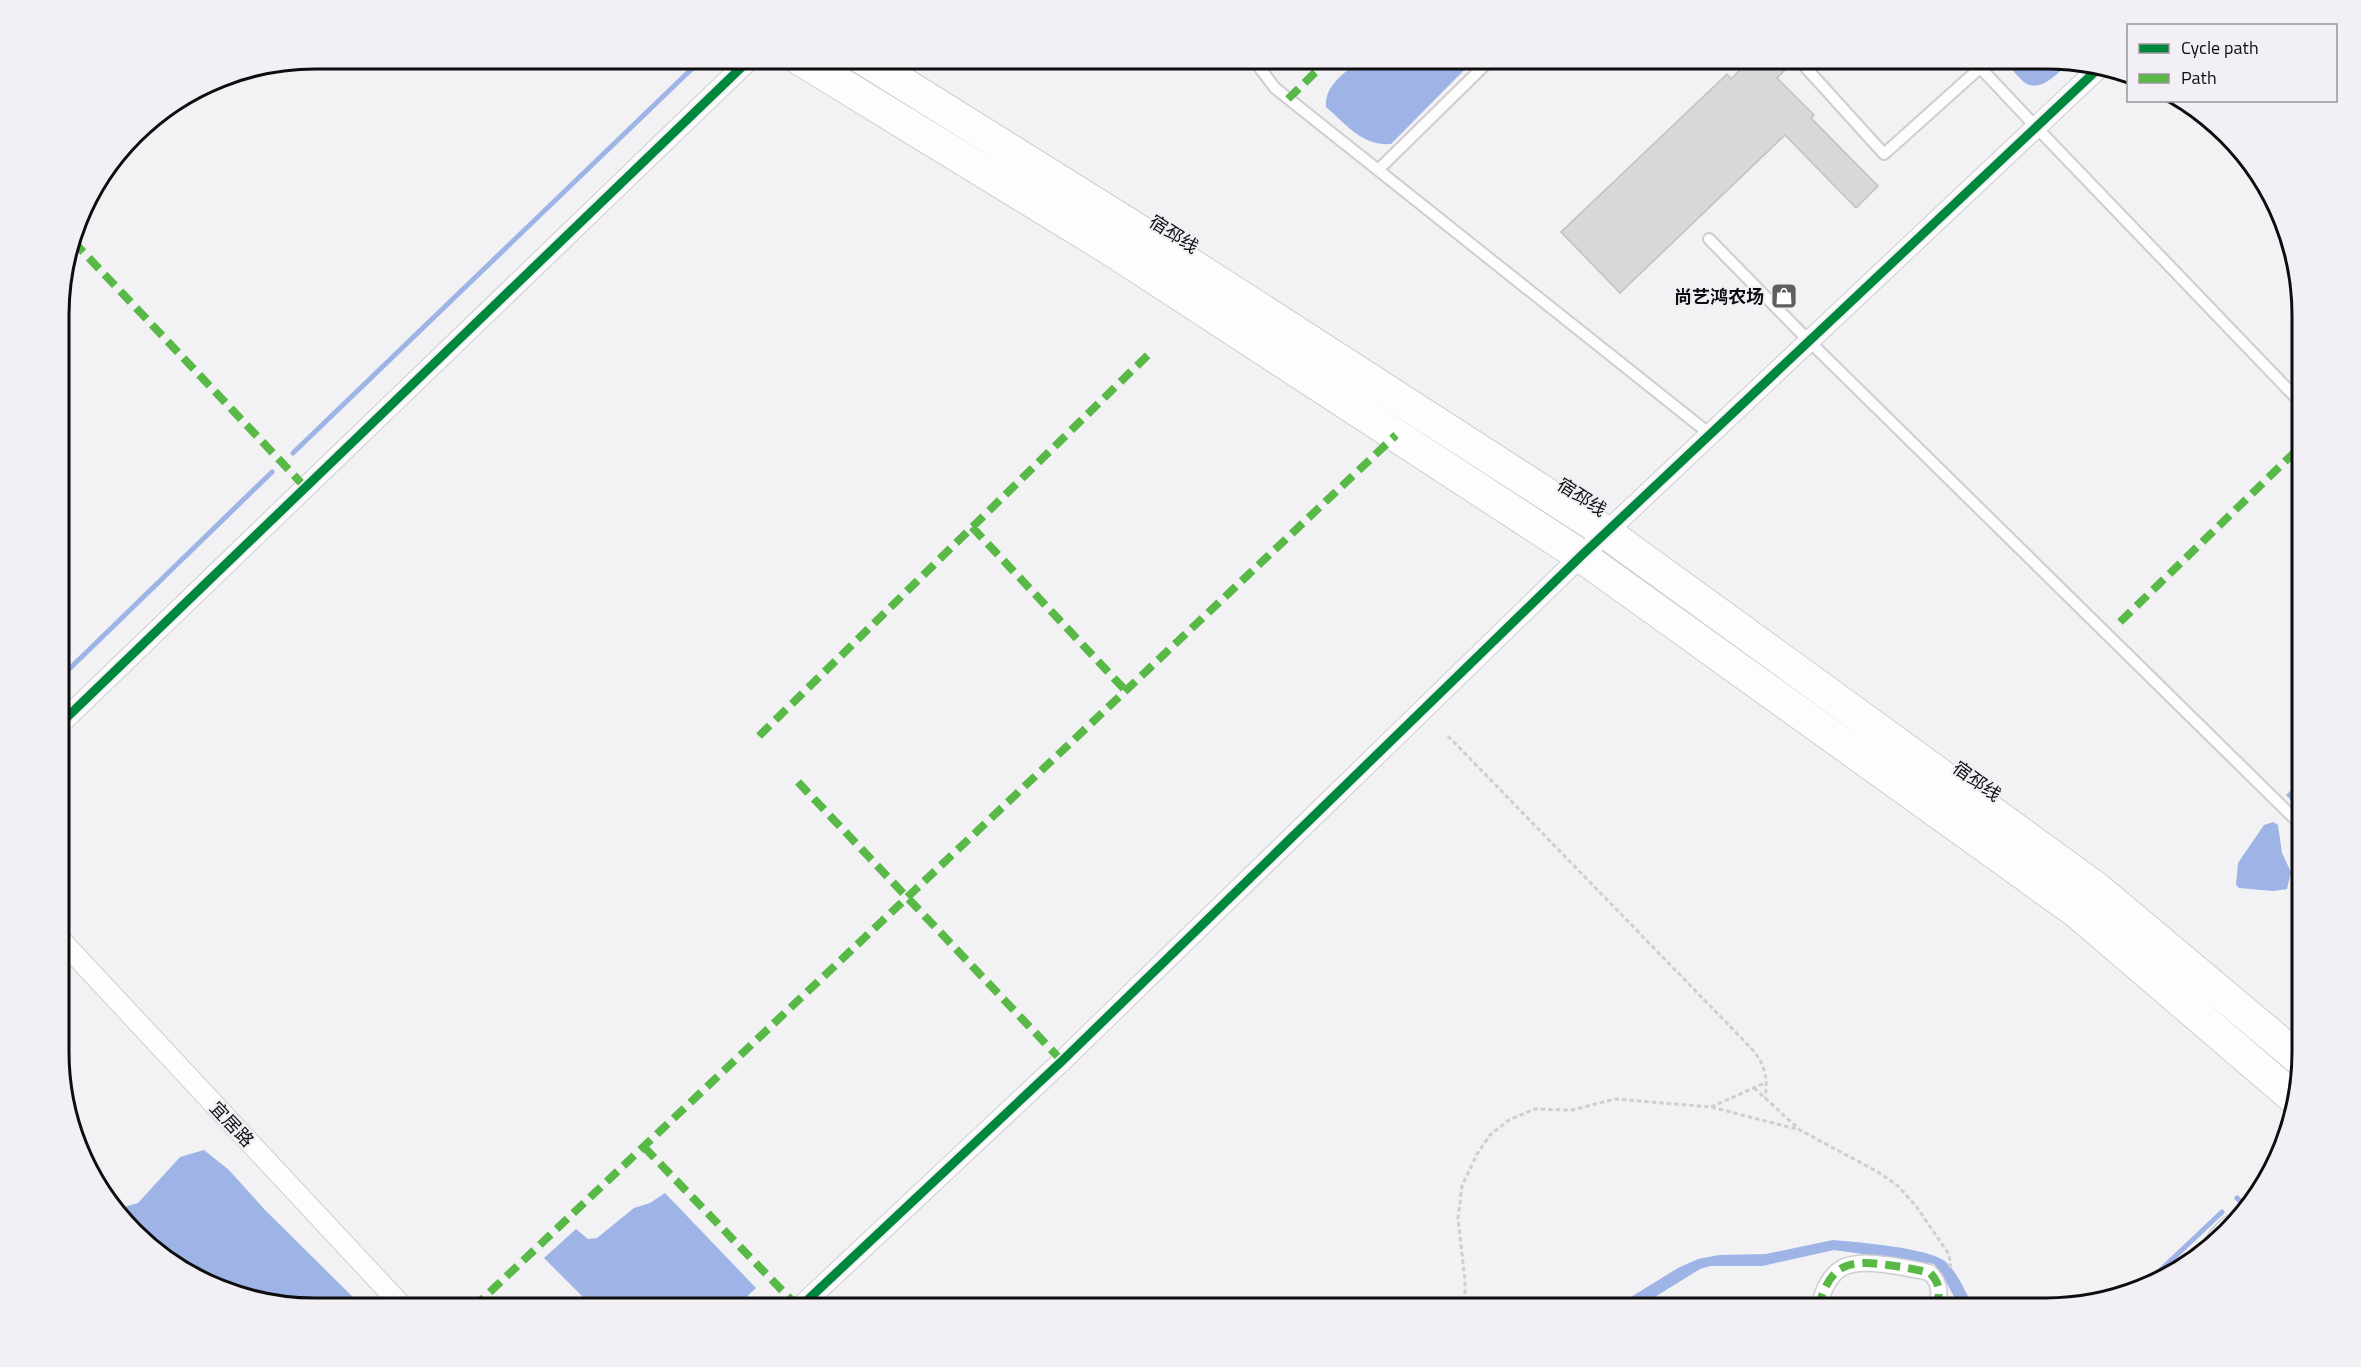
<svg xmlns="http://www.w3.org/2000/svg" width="2361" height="1367" font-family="'Titillium Web','Noto Sans SC',sans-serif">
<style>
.water{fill:#9fb4e6}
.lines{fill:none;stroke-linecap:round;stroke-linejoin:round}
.stream{stroke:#9fb4e6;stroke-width:5}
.building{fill:#d8d7d9;stroke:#c0c0c1;stroke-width:1.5}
.service-casing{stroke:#cecdcf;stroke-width:14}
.pedestrian-casing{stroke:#cecdcf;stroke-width:18}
.minor-casing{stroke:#cecdcf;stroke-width:22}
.tertiary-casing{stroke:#cecdcf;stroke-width:27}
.primary-casing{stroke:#cecdcf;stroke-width:34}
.path{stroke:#cfcfd0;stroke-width:3;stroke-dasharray:4.5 3;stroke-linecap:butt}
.service{stroke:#fdfdfd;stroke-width:10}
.pedestrian{stroke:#fdfdfd;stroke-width:15}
.minor{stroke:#fdfdfd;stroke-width:20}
.tertiary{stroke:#fdfdfd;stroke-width:24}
.primary{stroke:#fdfdfd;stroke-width:32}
.quiet{stroke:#58b947;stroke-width:8;stroke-dasharray:15 8;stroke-linecap:butt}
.cycleway-casing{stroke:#f2f0f4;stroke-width:13}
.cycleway{stroke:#00873e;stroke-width:9}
.labels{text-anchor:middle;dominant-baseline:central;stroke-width:4.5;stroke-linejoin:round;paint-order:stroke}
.street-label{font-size:18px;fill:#0e0d0f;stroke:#f2f0f4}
.poi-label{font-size:18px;font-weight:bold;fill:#0e0d0f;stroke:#f2f0f4;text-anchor:end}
.rim{fill:none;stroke:#0e0d0f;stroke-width:3}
</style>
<rect width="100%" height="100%" fill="#f2f1f3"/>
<!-- water -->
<path class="water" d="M1361 59H1475L1391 144C1362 146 1347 125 1326 107 1324 85 1346 72 1361 59Z
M2008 59H2047L2070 62C2057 74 2036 98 2020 78 2014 72 2009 67 2008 59Z
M2302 780V812L2286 795Z
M2273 822 2278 825 2282 853 2291 872 2287 889 2273 891 2239 888 2236 885 2238 863 2242 857 2264 825Z
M204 1150 229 1170 265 1210 364 1308H314L248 1300 187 1274 117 1209 138 1203 180 1157Z
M665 1193 756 1288 735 1308H594L544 1258 576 1229 588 1239 597 1238 634 1208 650 1203Z
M1833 1240C1856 1242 1933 1248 1947 1263 1959 1275 1966 1294 1974 1308H1960L1942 1274 1934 1264 1834 1250 1762 1266H1710L1700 1269 1637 1308H1613L1678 1268 1698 1259 1719 1255 1766 1254Z"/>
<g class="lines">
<!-- stream -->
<path class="stream" d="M293 453 702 59
M61 677 272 472
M2237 1198 2242 1203
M2148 1282 2222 1212"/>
</g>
<!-- building -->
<path class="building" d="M1752 58H1782L1789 66 1777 78 1814 115 1811 118 1878 186 1856 208 1785 135 1620 293 1561 232 1727 74 1731 79Z"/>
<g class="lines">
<defs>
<path id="service" d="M1253 59 1275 88 1711 435
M1798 59 1884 154 1981 67
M1972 59 2037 128 2302 404
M1378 170 1491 59
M1709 239 1810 342 2302 826"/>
<path id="pedestrian" d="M1818 1308C1830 1265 1846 1259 1888 1265 1902 1267 1916 1269 1930 1273 1940 1283 1942 1295 1934 1308"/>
<path id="minor" d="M61 723 750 59
M61 940 404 1308
M799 1308 1062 1061 1581 556 2101 66"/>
<path id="tertiary" d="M2220 1239 2231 1228"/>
<path id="primary" d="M800 59 1115 252 1581 556 2077 912 2293 1097
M864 59 1128 224 1607 533 2096 888 2302 1061"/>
</defs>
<!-- service casing -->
<use href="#service" class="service-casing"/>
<!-- pedestrian casing -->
<use href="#pedestrian" class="pedestrian-casing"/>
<!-- minor casing -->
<use href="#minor" class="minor-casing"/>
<!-- tertiary casing -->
<use href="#tertiary" class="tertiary-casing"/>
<!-- primary casing -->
<use href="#primary" class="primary-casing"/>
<!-- path -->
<path class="path" d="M1448 736 1751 1048C1765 1064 1768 1077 1765 1098
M1754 1088 1800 1130 1878 1172 1898 1186 1916 1206 1948 1253 1951 1263 1949 1269
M1711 1107 1767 1082
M1462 1308 1465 1302V1281L1458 1218 1462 1186 1477 1154 1490 1135 1509 1120 1534 1109 1572 1110 1615 1099 1711 1107 1800 1130"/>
<!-- service -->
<use href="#service" class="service"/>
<!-- pedestrian -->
<use href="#pedestrian" class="pedestrian"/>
<!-- minor -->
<use href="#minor" class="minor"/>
<!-- tertiary -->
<use href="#tertiary" class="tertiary"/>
<!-- primary -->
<use href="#primary" class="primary"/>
<!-- quiet -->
<path class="quiet" d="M1288 99 1329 59
M73 241 305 487
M972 527 1126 691
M2120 622 2302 445
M759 736 1151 352
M798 782 1062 1061
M644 1147 799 1308
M473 1308 1396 435
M1818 1308C1830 1265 1846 1259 1888 1265 1902 1267 1916 1269 1930 1273 1940 1283 1942 1295 1934 1308"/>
<defs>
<path id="cycleway" d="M61 723 750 59
M799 1308 1062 1061 1581 556 2101 66"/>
</defs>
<!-- cycleway casing -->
<use href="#cycleway" class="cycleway-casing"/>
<!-- cycleway -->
<use href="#cycleway" class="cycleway"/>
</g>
<!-- icons -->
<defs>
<symbol id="shop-square" viewBox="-11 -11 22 22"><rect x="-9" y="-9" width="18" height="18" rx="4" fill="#5e5d5f" stroke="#f2f0f4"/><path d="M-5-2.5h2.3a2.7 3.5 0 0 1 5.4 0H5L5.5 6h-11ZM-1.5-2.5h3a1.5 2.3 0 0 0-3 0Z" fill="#fff"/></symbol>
</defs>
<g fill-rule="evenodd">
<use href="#shop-square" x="1769" y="281" width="30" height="30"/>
</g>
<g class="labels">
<!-- street labels -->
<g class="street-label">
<text transform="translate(1174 234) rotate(33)">宿邳线</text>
<text transform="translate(1582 497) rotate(33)">宿邳线</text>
<text transform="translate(1977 781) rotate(36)">宿邳线</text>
<text transform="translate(232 1124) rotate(47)">宜居路</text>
</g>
<!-- poi labels -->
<g class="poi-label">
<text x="1764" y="296">尚艺鸿农场</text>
</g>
</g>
<!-- crop -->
<path d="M0 0H2361V1367H0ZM315 69H2046A246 246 0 0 1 2292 315V1052A246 246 0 0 1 2046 1298H315A246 246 0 0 1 69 1052V315A246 246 0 0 1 315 69Z" fill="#f2f0f4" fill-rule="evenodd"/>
<path class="rim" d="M315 69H2046A246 246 0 0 1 2292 315V1052A246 246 0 0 1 2046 1298H315A246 246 0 0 1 69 1052V315A246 246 0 0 1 315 69Z"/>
<!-- legend -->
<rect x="2127" y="24" width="210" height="78" fill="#f2f0f4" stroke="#979598" stroke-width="1.5"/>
<rect x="2139" y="44" width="30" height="9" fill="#00873e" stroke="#979598" stroke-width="1.5"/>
<text x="2181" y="54" font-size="18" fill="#0e0d0f">Cycle path</text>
<rect x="2139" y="74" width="30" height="9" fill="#58b947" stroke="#979598" stroke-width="1.5"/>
<text x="2181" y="84" font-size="18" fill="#0e0d0f">Path</text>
</svg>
